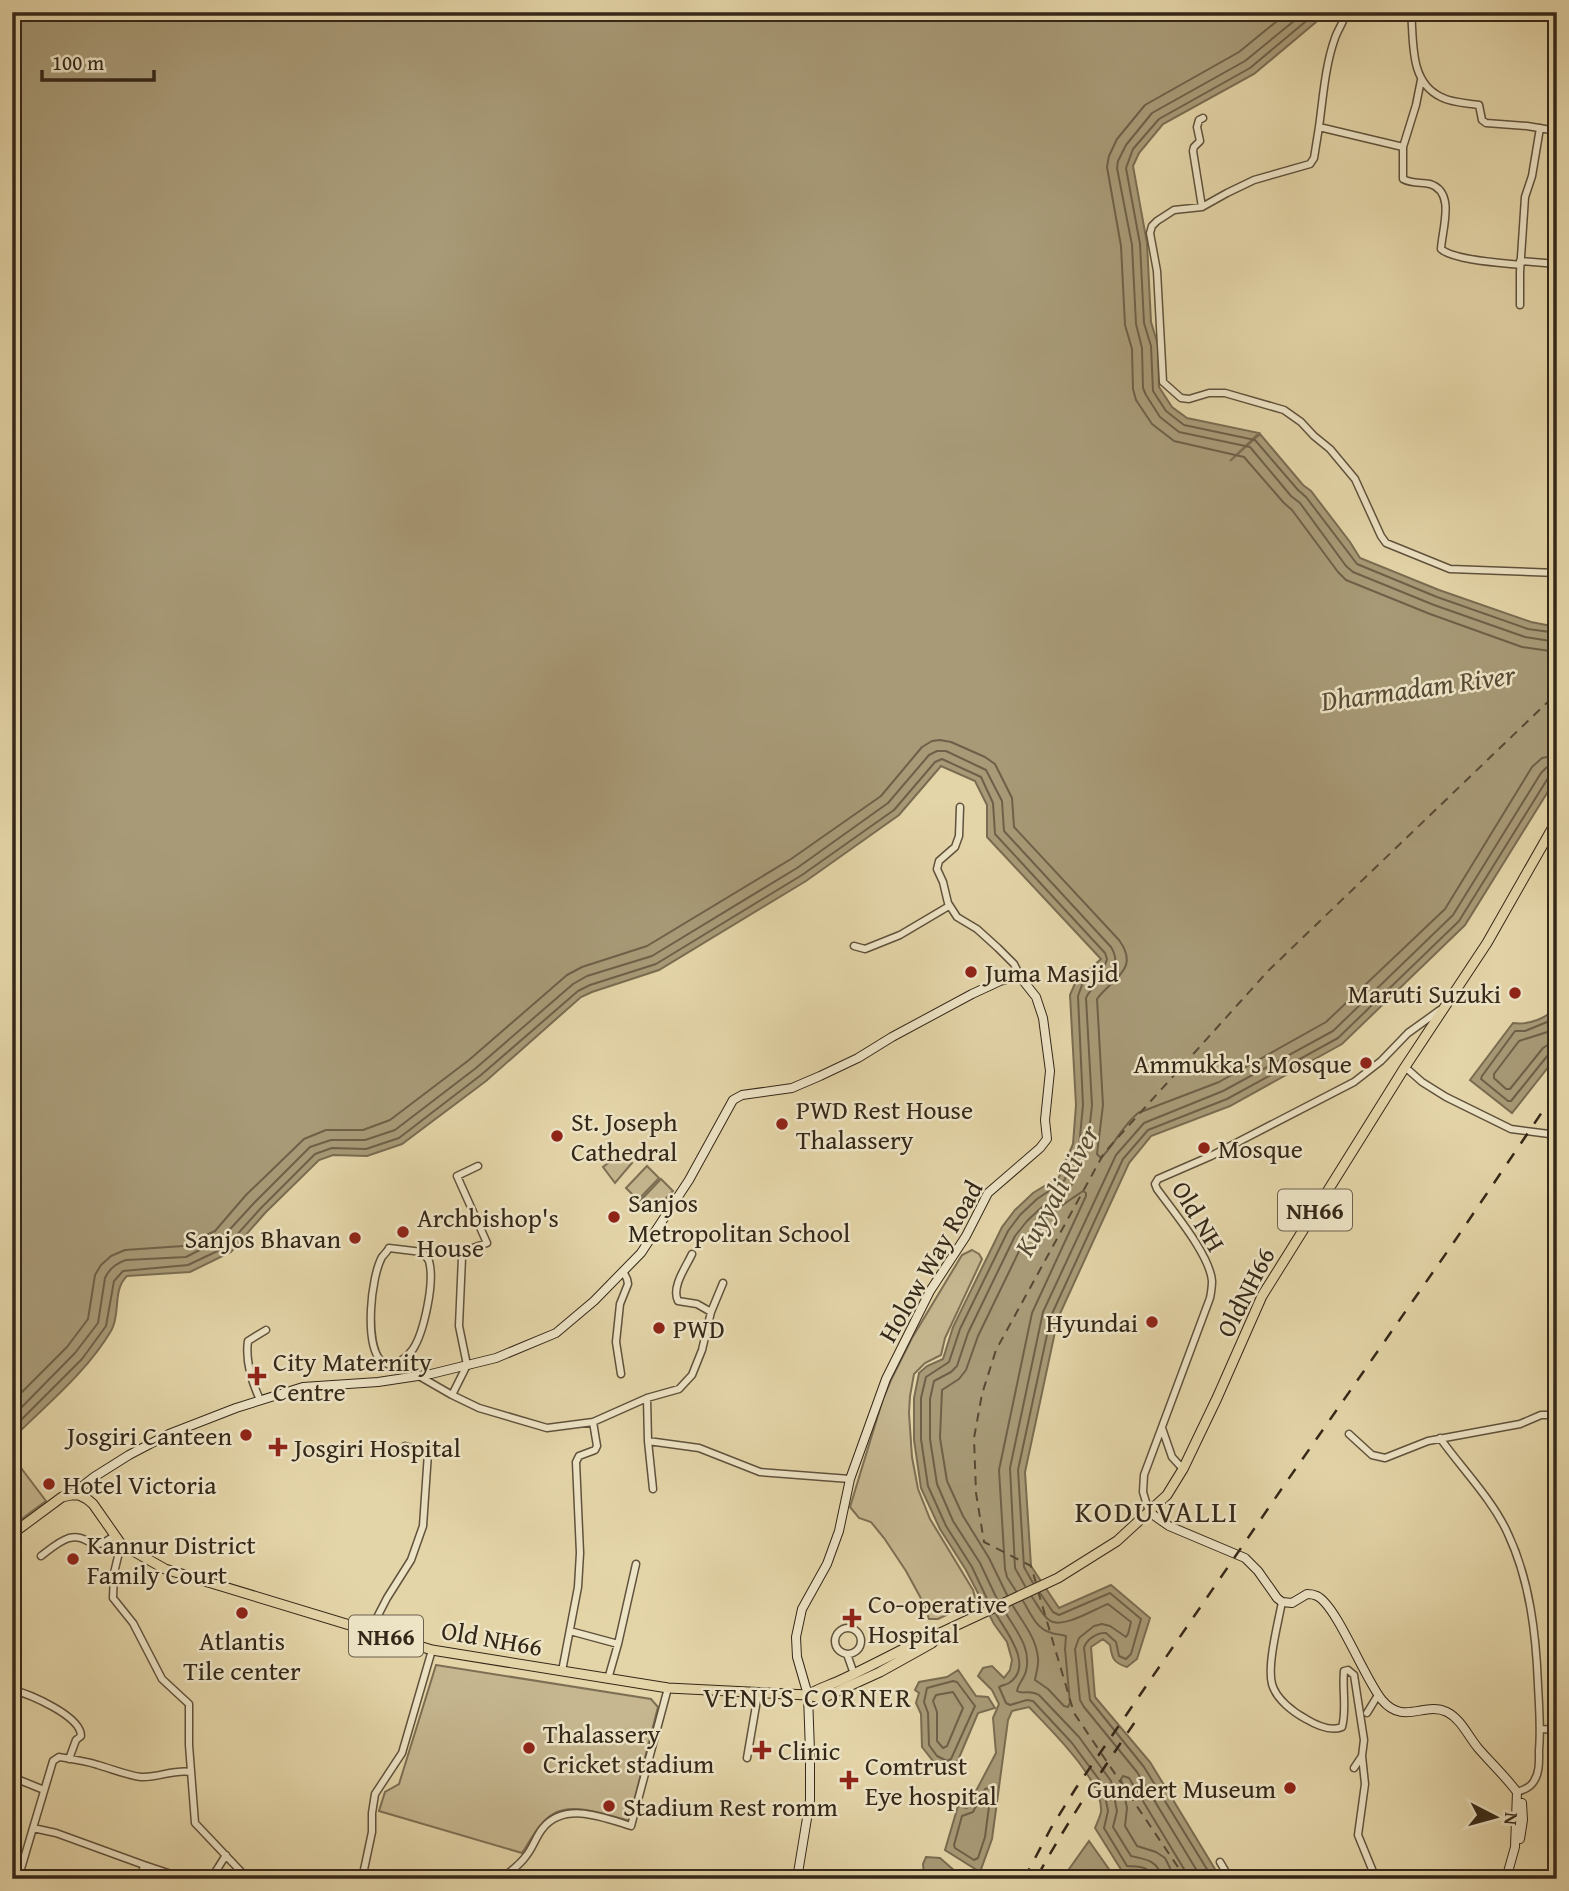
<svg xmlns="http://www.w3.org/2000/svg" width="1569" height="1891" font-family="'Gentium Book Plus',serif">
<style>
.green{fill:#c6b790;stroke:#7d6f54;stroke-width:2}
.water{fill:#a89a77;stroke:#7a6c51;stroke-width:2}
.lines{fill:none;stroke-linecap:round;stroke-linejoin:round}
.shore{stroke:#6e6048;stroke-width:2}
.ferry{stroke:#574a34;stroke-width:2;stroke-dasharray:9 7;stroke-linecap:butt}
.street-casing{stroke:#60523c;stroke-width:9}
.secondary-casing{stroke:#342718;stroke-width:10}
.primary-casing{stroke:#342718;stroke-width:11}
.street{stroke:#ede4c6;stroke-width:6}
.secondary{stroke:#ede4c6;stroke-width:8}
.primary{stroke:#e4d5a8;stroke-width:9}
.rail{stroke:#342718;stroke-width:2.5;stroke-dasharray:12 12;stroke-linecap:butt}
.poi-dot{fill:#8f2418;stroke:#ede4c6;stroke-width:2.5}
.labels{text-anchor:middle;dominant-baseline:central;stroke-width:5;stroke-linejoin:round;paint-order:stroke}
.shield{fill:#ede4c6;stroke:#6c604c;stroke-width:2}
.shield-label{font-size:24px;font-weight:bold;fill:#342718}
.poi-label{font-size:26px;fill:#342718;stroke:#ede4c6;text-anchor:start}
.street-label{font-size:26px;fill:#342718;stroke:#ede4c6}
.water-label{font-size:28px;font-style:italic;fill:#574a34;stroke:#ede4c6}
.neighbourhood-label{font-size:28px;letter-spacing:2px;fill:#342718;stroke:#ede4c6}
.quarter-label{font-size:30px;letter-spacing:2px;fill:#342718;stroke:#ede4c6}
</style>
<rect width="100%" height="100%" fill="#e4d5a8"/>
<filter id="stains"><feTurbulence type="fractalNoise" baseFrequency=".00286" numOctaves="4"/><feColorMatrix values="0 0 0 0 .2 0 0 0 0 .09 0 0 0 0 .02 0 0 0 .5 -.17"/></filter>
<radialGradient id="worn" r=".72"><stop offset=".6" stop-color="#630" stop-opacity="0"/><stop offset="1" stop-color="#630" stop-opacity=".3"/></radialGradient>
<!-- green -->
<path class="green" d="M623 1152 632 1163 615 1183 603 1167Z
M647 1166 659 1178 638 1200 626 1188Z
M661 1179 673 1191 652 1213 640 1201Z
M972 1250 979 1254 982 1259 945 1338 941 1355 925 1363 914 1374 910 1396 909 1413 912 1457 918 1489 930 1519 973 1590 976 1601 938 1619H929L924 1604 906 1571 884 1538 871 1522 859 1518 850 1507 883 1399 891 1380 912 1338 962 1255Z
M12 1456 46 1501 12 1526Z
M436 1665 651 1699 658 1707 629 1821C608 1815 574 1802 553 1814 539 1822 531 1840 522 1853L379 1811 385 1792 399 1784Z"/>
<!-- water -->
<path class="water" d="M12 12H1328L1254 74 1163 124 1139 153 1133 166 1147 243 1151 322 1158 345 1159 387 1172 407 1187 418 1259 433 1230 461 1260 434 1303 485 1311 491 1350 542 1360 558 1439 590 1531 622 1557 627V777L1465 925 1342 1044 1230 1106 1151 1136 1129 1163 1058 1318 1025 1472 1031 1566 1059 1608 1111 1585 1150 1618 1137 1659 1127 1667C1114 1663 1112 1659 1110 1645L1103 1639 1091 1647 1095 1697 1150 1762 1221 1879H1155L1135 1872 1127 1879 1095 1828C1097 1823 1100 1817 1101 1812 1104 1781 1050 1729 1029 1707L1012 1711 1008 1720 992 1839 980 1872 945 1850 958 1806 967 1808 996 1753 993 1718 999 1704 992 1690 978 1676 983 1668 992 1666 1004 1678 1010 1670 1012 1660 1007 1642 994 1624 966 1570 940 1529 921 1488 914 1440V1398L919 1373 927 1366 943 1359 953 1327 1002 1227 1015 1210 1033 1193 1059 1177 1073 1144 1076 1105 1070 995 1076 981 1101 959 987 837V805L975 781 941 766 899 815 806 881 659 970 592 992 581 997 486 1081 402 1144 367 1156 333 1155 319 1160 265 1213 231 1252 190 1272 127 1276C112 1290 121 1315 111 1331 86 1373 46 1405 12 1439Z
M1557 1005V1056L1512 1113 1470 1080 1513 1023C1528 1025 1548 1019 1557 1005Z
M958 1670 976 1696 988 1697 995 1708 978 1713 953 1772 933 1761 922 1747 921 1714 916 1703 919 1693 915 1690 919 1682 947 1677Z
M1089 1841 1116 1879H1062Z
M926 1857 940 1858 964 1879H932L924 1876 923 1864Z"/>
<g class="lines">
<!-- shore -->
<path class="shore" d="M1288 12 1239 52 1145 105 1117 139 1109 156 1107 167 1121 246 1125 325 1132 349 1133 389 1136 400 1152 424 1174 441 1244 457 1284 503 1292 510 1338 572 1346 580 1430 614 1522 647 1557 652
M1305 12 1245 61 1152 113 1126 145 1118 161 1117 168 1132 245 1136 324 1142 348 1143 388 1146 395 1160 417 1179 432 1250 447 1291 496 1300 503 1346 566 1353 572 1434 605 1525 637 1557 642
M1317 12 1250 68 1159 119 1133 149 1126 168 1140 244 1144 323 1151 346 1153 391 1166 411 1184 425 1255 440 1298 490 1306 497 1357 564 1437 597 1528 629 1557 633
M1557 1018 1525 1031H1515L1482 1076 1481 1079 1508 1101H1511L1548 1055 1557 1052
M1557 1029 1519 1041 1494 1074V1078L1506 1089H1510L1543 1048 1549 1044 1557 1043
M12 1402 67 1347 88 1319 95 1275 101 1265 111 1256 125 1250 183 1246 215 1231 246 1195 304 1139 326 1130H363L390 1120 469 1060 567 975 582 967 647 946 791 859 881 796 922 747 932 741 940 740 951 742 985 757 995 764 1012 798 1014 827 1119 940C1141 970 1111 979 1097 999L1103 1105 1097 1154 1101 1158C1114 1145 1123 1125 1138 1113L1219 1082 1326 1022 1445 909 1532 767 1542 758 1557 755
M12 1417 75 1353 98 1323 105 1278C109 1269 117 1263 126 1260L186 1257 221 1239 254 1203 310 1147 331 1140H365L395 1130 476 1068 573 984 587 976 652 956 797 868 888 803 929 755 937 751H946L986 770 1002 801 1004 831 1111 947C1127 973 1094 978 1086 998L1092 1105 1087 1151 1071 1186 1043 1206 1027 1221 1015 1236 968 1333 957 1366 951 1372 934 1381 930 1399V1439L937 1484 953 1521 980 1563 997 1599
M12 1429 82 1359 106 1326 114 1281 123 1271 188 1265 226 1247 260 1209 315 1154 332 1148 366 1149 399 1138 481 1075 578 991 590 985 656 964 802 875 894 810 935 762 942 759 981 777 993 803 995 834 1105 953 1107 959 1105 965 1082 985 1078 996 1083 1105 1079 1147 1064 1181 1037 1199 1020 1215 1008 1231 960 1329 949 1362 926 1377 921 1398V1439L928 1486 946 1526 972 1567 989 1603
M1033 1583 1024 1567 1018 1470 1051 1316 1123 1159 1148 1130 1227 1099 1338 1038 1459 921 1548 778 1552 775 1557 774
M1025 1586 1015 1568 1010 1468 1043 1312 1116 1155 1144 1123 1223 1091 1333 1031 1453 915 1541 773 1547 767 1557 765
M1040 1593 1053 1612 1059 1615 1110 1593 1141 1619 1131 1654 1126 1659 1119 1656 1116 1642 1106 1633C1097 1632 1086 1640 1084 1648L1090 1700 1144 1767 1213 1879
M1007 1595 989 1558 963 1516 947 1481 940 1438 942 1390 959 1379 966 1370 978 1336 1024 1241C1040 1220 1062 1205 1083 1191L1086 1193V1196L1032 1313 999 1470 1005 1569 1007 1577 1016 1591
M1032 1597C1037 1604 1042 1615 1049 1620 1062 1630 1094 1609 1108 1604L1131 1622 1128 1634 1126 1637 1110 1626 1102 1624 1094 1626 1079 1638 1075 1649 1080 1700 1084 1707 1137 1772 1202 1879
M1013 1606C1023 1623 1036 1637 1038 1658 1039 1665 1036 1673 1035 1680L1048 1689 1064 1706 1068 1707 1070 1703 1065 1649 1066 1636C1061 1634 1055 1635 1049 1632 1036 1628 1030 1612 1023 1601
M1004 1610C1015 1630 1032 1647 1026 1671 1024 1679 1018 1684 1017 1691 1023 1695 1030 1689 1039 1695L1079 1737 1111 1781 1117 1811 1113 1827 1131 1856C1146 1859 1160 1861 1161 1879
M996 1614C1005 1630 1035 1666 1009 1683 1006 1685 1002 1685 999 1687L1006 1703 1010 1705 1027 1700 1033 1701 1072 1743 1103 1785 1108 1811 1104 1828 1127 1866C1137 1867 1151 1865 1152 1879
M953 1681 957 1682 975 1706 951 1759 947 1761 937 1756 929 1745 928 1713 924 1702 927 1688Z
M953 1692 963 1708 947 1746 943 1748 937 1741V1712L933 1701 936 1695Z
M989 1788 991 1791 985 1837 978 1858 974 1860 955 1848 954 1845 962 1816 973 1812 985 1789Z
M1172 1879 1170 1868 1165 1858 1156 1852 1137 1846 1125 1826 1127 1808 1121 1779 1123 1776 1129 1778 1190 1879"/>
<!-- ferry -->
<path class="ferry" d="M1036 1583 1031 1566 984 1542 976 1493 974 1438 982 1394 996 1350 1104 1153 1268 971 1557 693
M1038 1591 1074 1713 1186 1879"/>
<defs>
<path id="street" d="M1411 12C1414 42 1409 82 1441 97 1452 103 1467 103 1479 105L1482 120 1486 123 1527 126 1557 131
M1421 80 1416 105 1403 147 1319 127 1314 158 1310 164 1254 180 1227 193 1202 207 1174 210 1157 221 1152 226 1150 233 1157 271 1163 382 1181 398 1189 399 1209 393H1225L1284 410 1301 422 1314 436 1330 449 1355 479 1381 536 1386 543 1450 569 1557 573
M1319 127C1323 98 1325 66 1335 38 1338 29 1344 22 1346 12
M1403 147V179C1412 184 1421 182 1430 184 1456 192 1442 229 1441 249 1453 260 1502 263 1520 265
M1202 207 1193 151 1194 147 1200 141 1197 127 1199 120 1203 118
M1520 261 1557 264
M1520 305V272L1525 197 1532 176 1540 128
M960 807 959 836 955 847 939 861 937 869 943 882 948 903 957 917 977 929 998 948 1014 964 1021 978
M854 946 865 949 900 935 949 906
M1405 1067 1422 1082 1446 1097 1511 1129 1557 1135
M389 1248 422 1252C424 1254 428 1259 429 1261 435 1282 424 1332 413 1349 407 1358 400 1362 391 1366 391 1366 382 1361 381 1361 364 1343 371 1277 382 1257 383 1256 389 1249 389 1248Z
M711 1312 723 1283
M621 1374 616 1342 620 1304 628 1284 627 1279 623 1271
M419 1376 452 1395 479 1408 547 1428 593 1422 647 1398 679 1389 692 1375 702 1350 711 1312 697 1304 678 1301C671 1287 686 1267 692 1254
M452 1395 467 1365 459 1326 462 1257 464 1251 487 1243 457 1176 478 1166
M647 1398 648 1441 653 1489
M260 1400C252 1382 245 1362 248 1341L266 1330
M1162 1428 1172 1457 1183 1469
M1349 1434 1372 1455 1385 1458 1428 1441 1520 1424 1541 1415H1557
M1440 1438C1462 1469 1493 1500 1508 1534 1530 1581 1536 1634 1538 1685 1539 1707 1541 1728 1539 1750 1539 1760 1540 1772 1534 1781 1531 1787 1524 1790 1517 1792
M648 1441 699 1448 760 1472 850 1479
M1149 1512 1143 1492 1144 1475 1210 1298C1211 1293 1212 1287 1212 1281 1210 1255 1173 1211 1157 1189L1155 1184 1158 1179 1211 1156 1354 1082 1381 1061 1408 1033 1440 1010
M121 1544 114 1573 113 1598 133 1623 162 1679 189 1704V1745L195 1823 248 1879
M41 1556C49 1550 59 1541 69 1538 91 1533 89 1556 115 1535
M1282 1602C1278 1623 1267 1665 1272 1684 1276 1699 1293 1712 1306 1719 1316 1725 1330 1732 1342 1727 1347 1709 1342 1690 1344 1671L1348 1670 1354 1675 1364 1740 1362 1756 1354 1768
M835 1641a13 13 0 1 1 26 0a13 13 0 1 1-26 0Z
M370 1631 387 1598 411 1560 423 1526 428 1453 405 1446
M570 1631 618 1644
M847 1654 854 1674
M562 1671 578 1587 580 1553 576 1462 579 1456 595 1450 597 1446 593 1422
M608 1679 618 1644 636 1564
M12 1690C30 1694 81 1716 81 1736L76 1740 69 1759
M1367 1713 1378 1695
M1541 1729 1557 1730
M1362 1756 1365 1784 1358 1835 1376 1879
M747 1758 758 1694
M12 1777 44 1790
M33 1828 53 1761 59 1757C72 1759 86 1761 98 1765 112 1769 126 1775 141 1777 159 1778 173 1769 191 1772
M1220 1862 1230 1879
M18 1879 33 1828 56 1833 144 1865
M141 1879 144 1865 186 1879
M211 1879 226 1855
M362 1879 372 1832V1813L375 1794 402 1753 432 1650
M502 1879C510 1871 520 1865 526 1856 533 1848 536 1836 543 1828 565 1801 605 1818 631 1826L668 1688"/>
<path id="secondary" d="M71 1495 94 1477 129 1455 169 1434 236 1408 303 1387 378 1382 431 1374 496 1358 556 1333 594 1301 641 1253 689 1180 733 1100 742 1095 792 1088 820 1076 858 1058 892 1037 972 994 1000 981 1014 977 1021 978 1036 997 1043 1018 1050 1071 1045 1120 1047 1139 1040 1148 988 1193 966 1236 930 1291 886 1379 850 1479 839 1531 827 1564 802 1609 796 1637 797 1657 808 1695 810 1752V1800L797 1879
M1149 1512 1169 1526 1245 1558 1258 1571 1277 1598 1282 1602 1292 1603 1307 1594C1311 1594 1313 1594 1317 1596 1337 1606 1364 1678 1382 1700 1404 1726 1424 1701 1447 1712 1461 1719 1468 1736 1478 1748 1491 1763 1505 1776 1517 1792L1515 1847 1506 1879
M1520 1839 1523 1820 1522 1803"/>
<path id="primary" d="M12 1534 62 1497 71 1495H79L87 1499 93 1504 121 1544 165 1569 432 1650 668 1688 808 1695 821 1698 825 1697 880 1672 916 1652 932 1643 940 1633
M808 1695C819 1688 831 1685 843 1679 871 1666 899 1651 927 1637L940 1633 1058 1578 1117 1541 1167 1495 1183 1469 1217 1398 1262 1296 1405 1067 1487 943 1557 820"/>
</defs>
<!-- street casing -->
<use href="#street" class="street-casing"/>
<!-- secondary casing -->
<use href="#secondary" class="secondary-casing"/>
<!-- primary casing -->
<use href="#primary" class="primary-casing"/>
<!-- street -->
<use href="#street" class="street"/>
<!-- secondary -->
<use href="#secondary" class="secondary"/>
<!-- primary -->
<use href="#primary" class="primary"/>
<!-- rail -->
<path class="rail" d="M1038 1875C1069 1819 1105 1766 1141 1713
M1024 1879 1051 1828 1076 1788 1285 1484 1454 1242 1557 1090"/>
</g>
<!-- markers -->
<g class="poi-dot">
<circle cx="971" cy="972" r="7"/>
<circle cx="1515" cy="993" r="7"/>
<circle cx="1366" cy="1063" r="7"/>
<circle cx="782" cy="1124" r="7"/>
<circle cx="557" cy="1136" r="7"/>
<circle cx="1204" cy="1148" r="7"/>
<circle cx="614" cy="1217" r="7"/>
<circle cx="403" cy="1232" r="7"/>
<circle cx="355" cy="1238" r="7"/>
<circle cx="1152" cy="1322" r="7"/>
<circle cx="659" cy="1328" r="7"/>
<path d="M253.5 1365.5h7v7h7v7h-7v7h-7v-7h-7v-7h7z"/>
<circle cx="246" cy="1435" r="7"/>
<path d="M274.5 1436.5h7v7h7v7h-7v7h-7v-7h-7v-7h7z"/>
<circle cx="49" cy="1484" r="7"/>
<circle cx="73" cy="1559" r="7"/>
<circle cx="242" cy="1613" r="7"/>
<path d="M848.5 1607.5h7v7h7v7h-7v7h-7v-7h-7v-7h7z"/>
<circle cx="529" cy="1748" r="7"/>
<path d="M758.5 1739.5h7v7h7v7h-7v7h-7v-7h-7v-7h7z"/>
<path d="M845.5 1769.5h7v7h7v7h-7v7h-7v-7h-7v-7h7z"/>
<circle cx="1290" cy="1788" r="7"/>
<circle cx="609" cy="1806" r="7"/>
</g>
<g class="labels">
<!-- shield labels -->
<g class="shield">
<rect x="1278" y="1189.5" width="74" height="41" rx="5"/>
<rect x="349" y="1615.5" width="74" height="41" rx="5"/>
</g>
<g class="shield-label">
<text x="1315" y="1210">NH66</text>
<text x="386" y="1636">NH66</text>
</g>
<!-- poi labels -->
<g class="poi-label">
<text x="985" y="972">Juma Masjid</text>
<text x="1501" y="993" text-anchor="end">Maruti Suzuki</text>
<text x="1352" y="1063" text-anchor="end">Ammukka's Mosque</text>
<text x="796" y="1109">PWD Rest House<tspan x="796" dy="30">Thalassery</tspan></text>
<text x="571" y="1121">St. Joseph<tspan x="571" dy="30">Cathedral</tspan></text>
<text x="1218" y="1148">Mosque</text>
<text x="628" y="1202">Sanjos<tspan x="628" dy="30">Metropolitan School</tspan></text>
<text x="417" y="1217">Archbishop's<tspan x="417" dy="30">House</tspan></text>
<text x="341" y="1238" text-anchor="end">Sanjos Bhavan</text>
<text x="1138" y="1322" text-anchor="end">Hyundai</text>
<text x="673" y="1328">PWD</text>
<text x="273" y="1361">City Maternity<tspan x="273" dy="30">Centre</tspan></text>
<text x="232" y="1435" text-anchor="end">Josgiri Canteen</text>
<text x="294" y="1447">Josgiri Hospital</text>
<text x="63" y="1484">Hotel Victoria</text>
<text x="87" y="1544">Kannur District<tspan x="87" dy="30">Family Court</tspan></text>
<text x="868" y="1603">Co-operative<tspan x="868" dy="30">Hospital</tspan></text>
<text x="242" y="1640" text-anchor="middle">Atlantis<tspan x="242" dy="30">Tile center</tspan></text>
<text x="543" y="1733">Thalassery<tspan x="543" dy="30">Cricket stadium</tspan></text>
<text x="778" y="1750">Clinic</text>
<text x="865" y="1765">Comtrust<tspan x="865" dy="30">Eye hospital</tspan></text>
<text x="1276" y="1788" text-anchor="end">Gundert Museum</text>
<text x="623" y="1806">Stadium Rest romm</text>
</g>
<!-- street labels -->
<g class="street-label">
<text transform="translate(1199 1216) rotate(59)">Old NH</text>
<text transform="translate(930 1261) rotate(-60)">Holow Way Road</text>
<text transform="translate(1245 1292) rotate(-63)">OldNH66</text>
<text transform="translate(492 1638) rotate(10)">Old NH66</text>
</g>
<!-- water labels -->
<g class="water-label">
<text transform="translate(1418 687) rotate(-8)">Dharmadam River</text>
<text transform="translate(1056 1190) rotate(-61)">Kuyyali River</text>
</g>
<!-- neighbourhood labels -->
<g class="neighbourhood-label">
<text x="808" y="1696">VENUS CORNER</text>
</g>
<!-- quarter labels -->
<g class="quarter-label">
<text x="1157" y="1511">KODUVALLI</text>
</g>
</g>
<!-- margin -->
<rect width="1569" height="1891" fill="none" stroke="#e4d5a8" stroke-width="42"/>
<rect x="14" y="14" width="1541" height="1863" fill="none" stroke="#342718" stroke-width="3.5"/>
<rect x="21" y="21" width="1527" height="1849" fill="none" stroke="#342718" stroke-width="2"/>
<!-- north arrow -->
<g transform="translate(1495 1817) rotate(96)" stroke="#ede4c6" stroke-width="5" paint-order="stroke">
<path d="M0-5L12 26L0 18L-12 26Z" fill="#342718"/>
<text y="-10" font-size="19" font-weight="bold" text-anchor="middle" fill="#342718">N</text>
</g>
<!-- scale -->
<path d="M42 70v10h112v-10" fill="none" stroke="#342718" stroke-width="3.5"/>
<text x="52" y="70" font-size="21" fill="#342718" stroke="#ede4c6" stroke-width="5" paint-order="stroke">100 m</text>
<rect width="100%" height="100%" filter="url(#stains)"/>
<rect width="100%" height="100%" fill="url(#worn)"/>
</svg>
